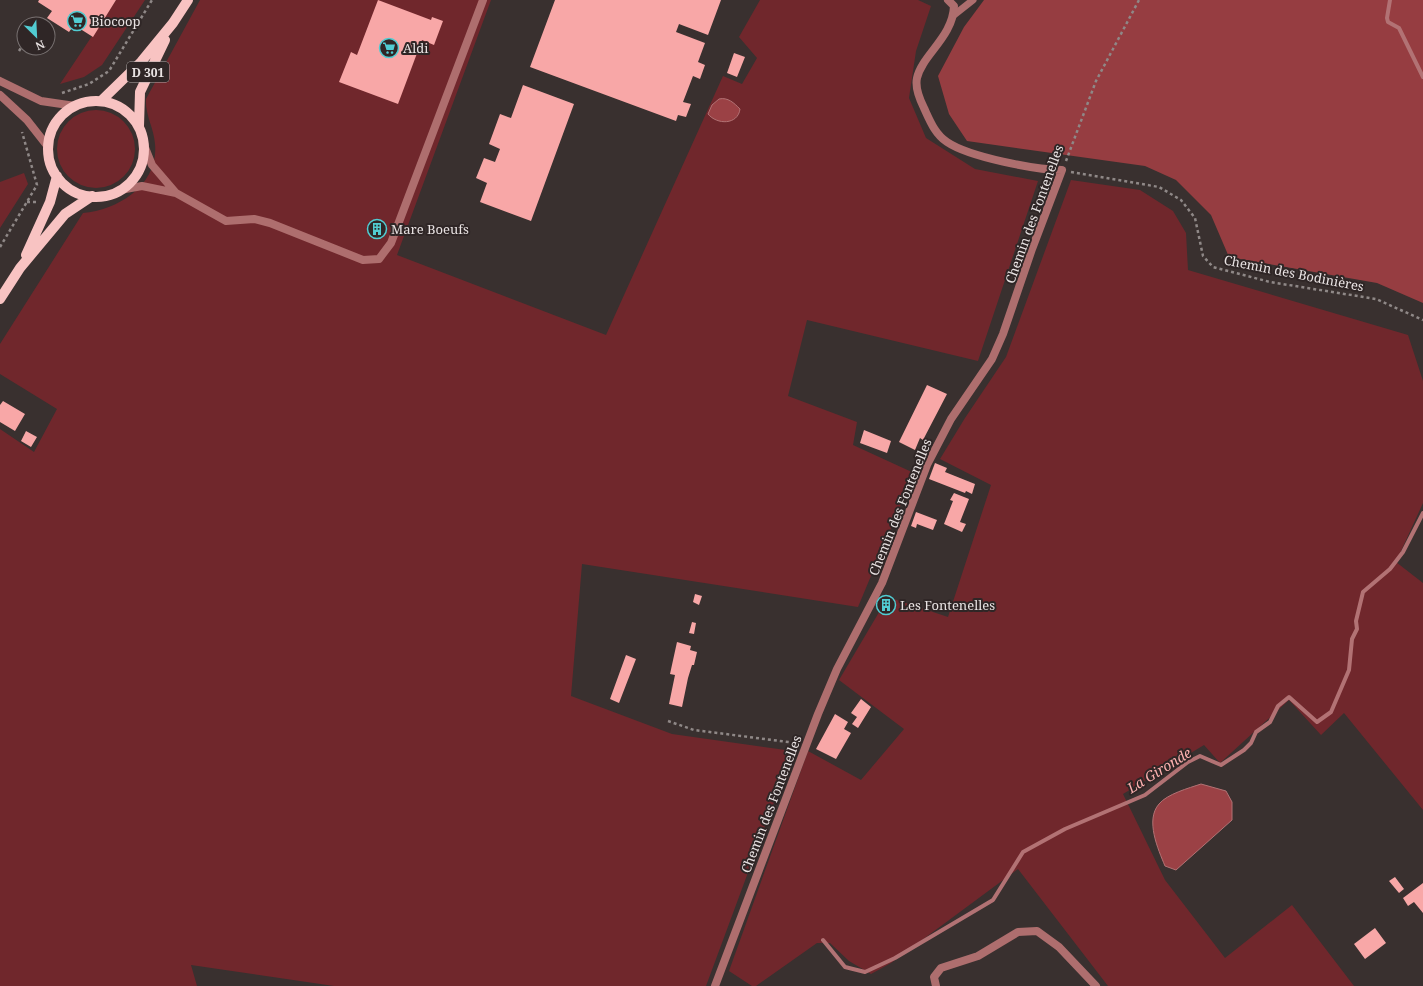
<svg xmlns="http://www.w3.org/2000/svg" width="1423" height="986" font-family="'Noto Serif',serif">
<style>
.green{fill:#70272c}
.forest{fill:#963d41}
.water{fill:#9b4145;stroke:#b27274}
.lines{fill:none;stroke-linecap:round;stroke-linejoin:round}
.stream{stroke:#b27274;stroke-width:4}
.building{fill:#f8a7a7}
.path{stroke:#8f8887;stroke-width:2.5;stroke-dasharray:3 3;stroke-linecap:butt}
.service{stroke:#ae6e6e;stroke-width:7}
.pedestrian{stroke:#ae6e6e;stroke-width:8}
.minor{stroke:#ae6e6e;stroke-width:8}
.primary{stroke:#f8c3c2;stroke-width:10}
.labels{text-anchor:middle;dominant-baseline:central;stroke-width:4;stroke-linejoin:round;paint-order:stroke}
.shield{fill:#2f2626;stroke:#b1aaaa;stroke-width:1}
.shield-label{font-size:12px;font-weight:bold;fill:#e9e3e3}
.poi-label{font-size:13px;fill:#e9e3e3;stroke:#2f2626;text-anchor:start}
.street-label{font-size:13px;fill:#e9e3e3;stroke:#2f2626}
.water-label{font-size:14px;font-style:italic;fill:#fcb0af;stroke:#2f2626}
</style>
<rect width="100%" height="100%" fill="#39302f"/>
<!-- green -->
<path class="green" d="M116 0H145L102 65 84 77 60 84Z
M200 0H491L397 255 606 335 723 76 742 84 757 58 739 37 760 0H918L931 6 916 51 909 98 926 138 975 169 1038 181 978 361 807 320 788 396 857 422 853 445 914 473 858 607 582 564 571 696 672 734 793 751 706 986H334L191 965 197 986H0V429L34 452 57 409 0 374V344L83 213C119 210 159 184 155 144 154 128 145 115 146 99Z
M57 149a39 39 0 1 1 78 0a39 39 0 1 1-78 0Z
M24 173 28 184 0 228V182Z
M1071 180 1140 190 1173 211 1186 233 1188 270 1408 335 1423 381V503L1396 562 1423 583V810L1344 713 1321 735 1289 700 1220 763 1204 745 1123 794 1165 880 1225 958 1292 905 1354 986H1108L1018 869 891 963 871 974 849 961 830 943H817L756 986H752L729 971 808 751 861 780 904 729 839 680 888 597 948 617 991 485 940 459 965 418 1006 357Z"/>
<!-- forest -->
<path class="forest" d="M984 0H1423V303L1377 283 1229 257 1211 215 1176 180 1145 166 967 141 949 114 938 76 964 27Z"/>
<!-- water -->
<path class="water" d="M719 99C728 97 734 103 740 109 738 125 717 125 708 114L712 105Z
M1201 784 1226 791 1232 802V820L1176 870 1165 866C1158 849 1145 820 1159 804 1167 794 1189 788 1201 784Z"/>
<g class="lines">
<!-- stream -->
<path class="stream" d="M1390 0 1387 18 1388 22 1399 28 1423 77
M823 940 845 967 865 972 895 958 993 900 1023 852 1065 829 1145 795 1188 762 1200 756 1221 765 1244 750 1251 743 1256 732 1270 722 1278 706 1289 697 1317 722 1331 712 1349 670 1352 639 1357 629 1356 621 1363 592 1390 569 1403 552 1423 513"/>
</g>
<!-- building -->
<path class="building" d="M39 0H116L93 37 74 25 69 32 47 18 52 11 38 2Z
M378 0 431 20 432 17 443 21 434 45 422 40 398 104 339 82 351 52 357 55Z
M555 0H721L708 35 679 24 676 32 705 43 698 62 705 65 700 79 693 76 683 102 691 104 686 117 678 115 676 121 530 67Z
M734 53 745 57 737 77 727 73Z
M523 85 574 104 531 221 480 202 487 183 476 178 484 158 495 162 500 149 489 144 500 114 511 118Z
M377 225 381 227 378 234 374 232Z
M927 385 947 394 923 440 920 438 915 450 899 442Z
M3 401 25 414 15 431 0 422V405Z
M864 430 891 441 887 453 860 443Z
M26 431 37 437 31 447 21 441Z
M935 463 947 468 945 472 975 484 972 494 966 491 965 493 929 479Z
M954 493 969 499 960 522 966 524 962 532 944 524 953 501 950 500Z
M916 512 937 520 933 530 917 524 916 528 911 526Z
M695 594 702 596 699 605 693 602Z
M889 601 891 605 883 609 881 605Z
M692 622 696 623 694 634 689 633Z
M677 642 691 646 690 650 697 652 694 665H692L688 678 682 707 669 704 675 675 670 674Z
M626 655 636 659 619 703 610 699Z
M861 699 871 707 858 728 852 724 857 717 851 713Z
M835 714 848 722 844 729 851 733 836 759 816 749Z
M1395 877 1404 889 1399 893 1389 881Z
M1423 883V913L1414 902 1408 906 1403 898Z
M1375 928 1386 943 1365 959 1354 944Z"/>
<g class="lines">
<!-- path -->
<path class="path" d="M19 51 24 43
M62 93 89 84 109 71 152 0
M1066 161 1096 81 1139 0
M1071 172 1159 187 1181 200 1195 218 1203 256 1213 267 1270 282 1376 299 1423 320
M27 202H39
M0 247 37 185 22 132
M668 721 694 730 796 743"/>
<!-- service -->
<path class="service" d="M954 15 973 0"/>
<!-- pedestrian -->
<path class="pedestrian" d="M936 986 934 977 941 968 978 956 1018 932 1037 931 1059 947 1096 986"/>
<!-- minor -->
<path class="minor" d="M0 81 41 101 75 106
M0 95 27 120 49 148
M144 145 152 165 176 193
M120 190 142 186 176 193 226 221 254 219 270 223 363 260 379 259 391 243 483 0
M715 986 818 714 837 669 882 583 927 465 951 419 992 359 1003 334 1032 249 1062 170C1036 170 969 157 947 142 935 134 930 121 924 108 920 100 915 87 917 78 922 55 953 37 954 6L948 0"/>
<!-- primary -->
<path class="primary" d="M101 101 141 62 173 23 188 0
M48 149a48 48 0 1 1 96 0a48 48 0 1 1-96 0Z
M139 126 140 92 165 40
M26 255 50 202 57 176
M0 299 20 268 65 214 92 196"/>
</g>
<!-- icons -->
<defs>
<symbol id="supermarket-ring" viewBox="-11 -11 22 22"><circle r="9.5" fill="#2f2626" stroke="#51ccd2" stroke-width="1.5"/><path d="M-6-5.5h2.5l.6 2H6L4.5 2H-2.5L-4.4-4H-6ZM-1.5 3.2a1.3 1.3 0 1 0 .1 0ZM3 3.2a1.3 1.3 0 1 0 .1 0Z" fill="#51ccd2"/></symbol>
<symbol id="building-ring" viewBox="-11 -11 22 22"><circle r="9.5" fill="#2f2626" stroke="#51ccd2" stroke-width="1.5"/><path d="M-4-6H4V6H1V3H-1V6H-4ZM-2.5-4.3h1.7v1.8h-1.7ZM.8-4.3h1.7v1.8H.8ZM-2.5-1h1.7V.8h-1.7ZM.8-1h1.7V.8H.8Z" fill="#51ccd2"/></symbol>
</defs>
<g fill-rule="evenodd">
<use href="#supermarket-ring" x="66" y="10" width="22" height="22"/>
<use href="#supermarket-ring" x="378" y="37" width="22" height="22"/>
<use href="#building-ring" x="366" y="218" width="22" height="22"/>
<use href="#building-ring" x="875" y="594" width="22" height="22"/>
</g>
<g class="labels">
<!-- shield labels -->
<rect class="shield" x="127" y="62" width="42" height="20" rx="3"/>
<g class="shield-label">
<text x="148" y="72">D 301</text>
</g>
<!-- poi labels -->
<g class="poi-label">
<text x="91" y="21">Biocoop</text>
<text x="403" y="48">Aldi</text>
<text x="391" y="229">Mare Boeufs</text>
<text x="900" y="605">Les Fontenelles</text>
</g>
<!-- street labels -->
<g class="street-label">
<text transform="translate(1034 214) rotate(-70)">Chemin des Fontenelles</text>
<text transform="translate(1294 273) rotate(11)">Chemin des Bodinières</text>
<text transform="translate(900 507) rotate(-68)">Chemin des Fontenelles</text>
<text transform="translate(771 804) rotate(-69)">Chemin des Fontenelles</text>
</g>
<!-- water labels -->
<g class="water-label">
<text transform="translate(1159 770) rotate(-32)">La Gironde</text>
</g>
</g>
<!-- north arrow -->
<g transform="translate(36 36) rotate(156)"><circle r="19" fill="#2f2626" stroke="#797272"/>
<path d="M0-3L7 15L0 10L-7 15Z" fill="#51ccd2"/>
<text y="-6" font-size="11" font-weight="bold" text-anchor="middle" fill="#e9e3e3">N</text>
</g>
</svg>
